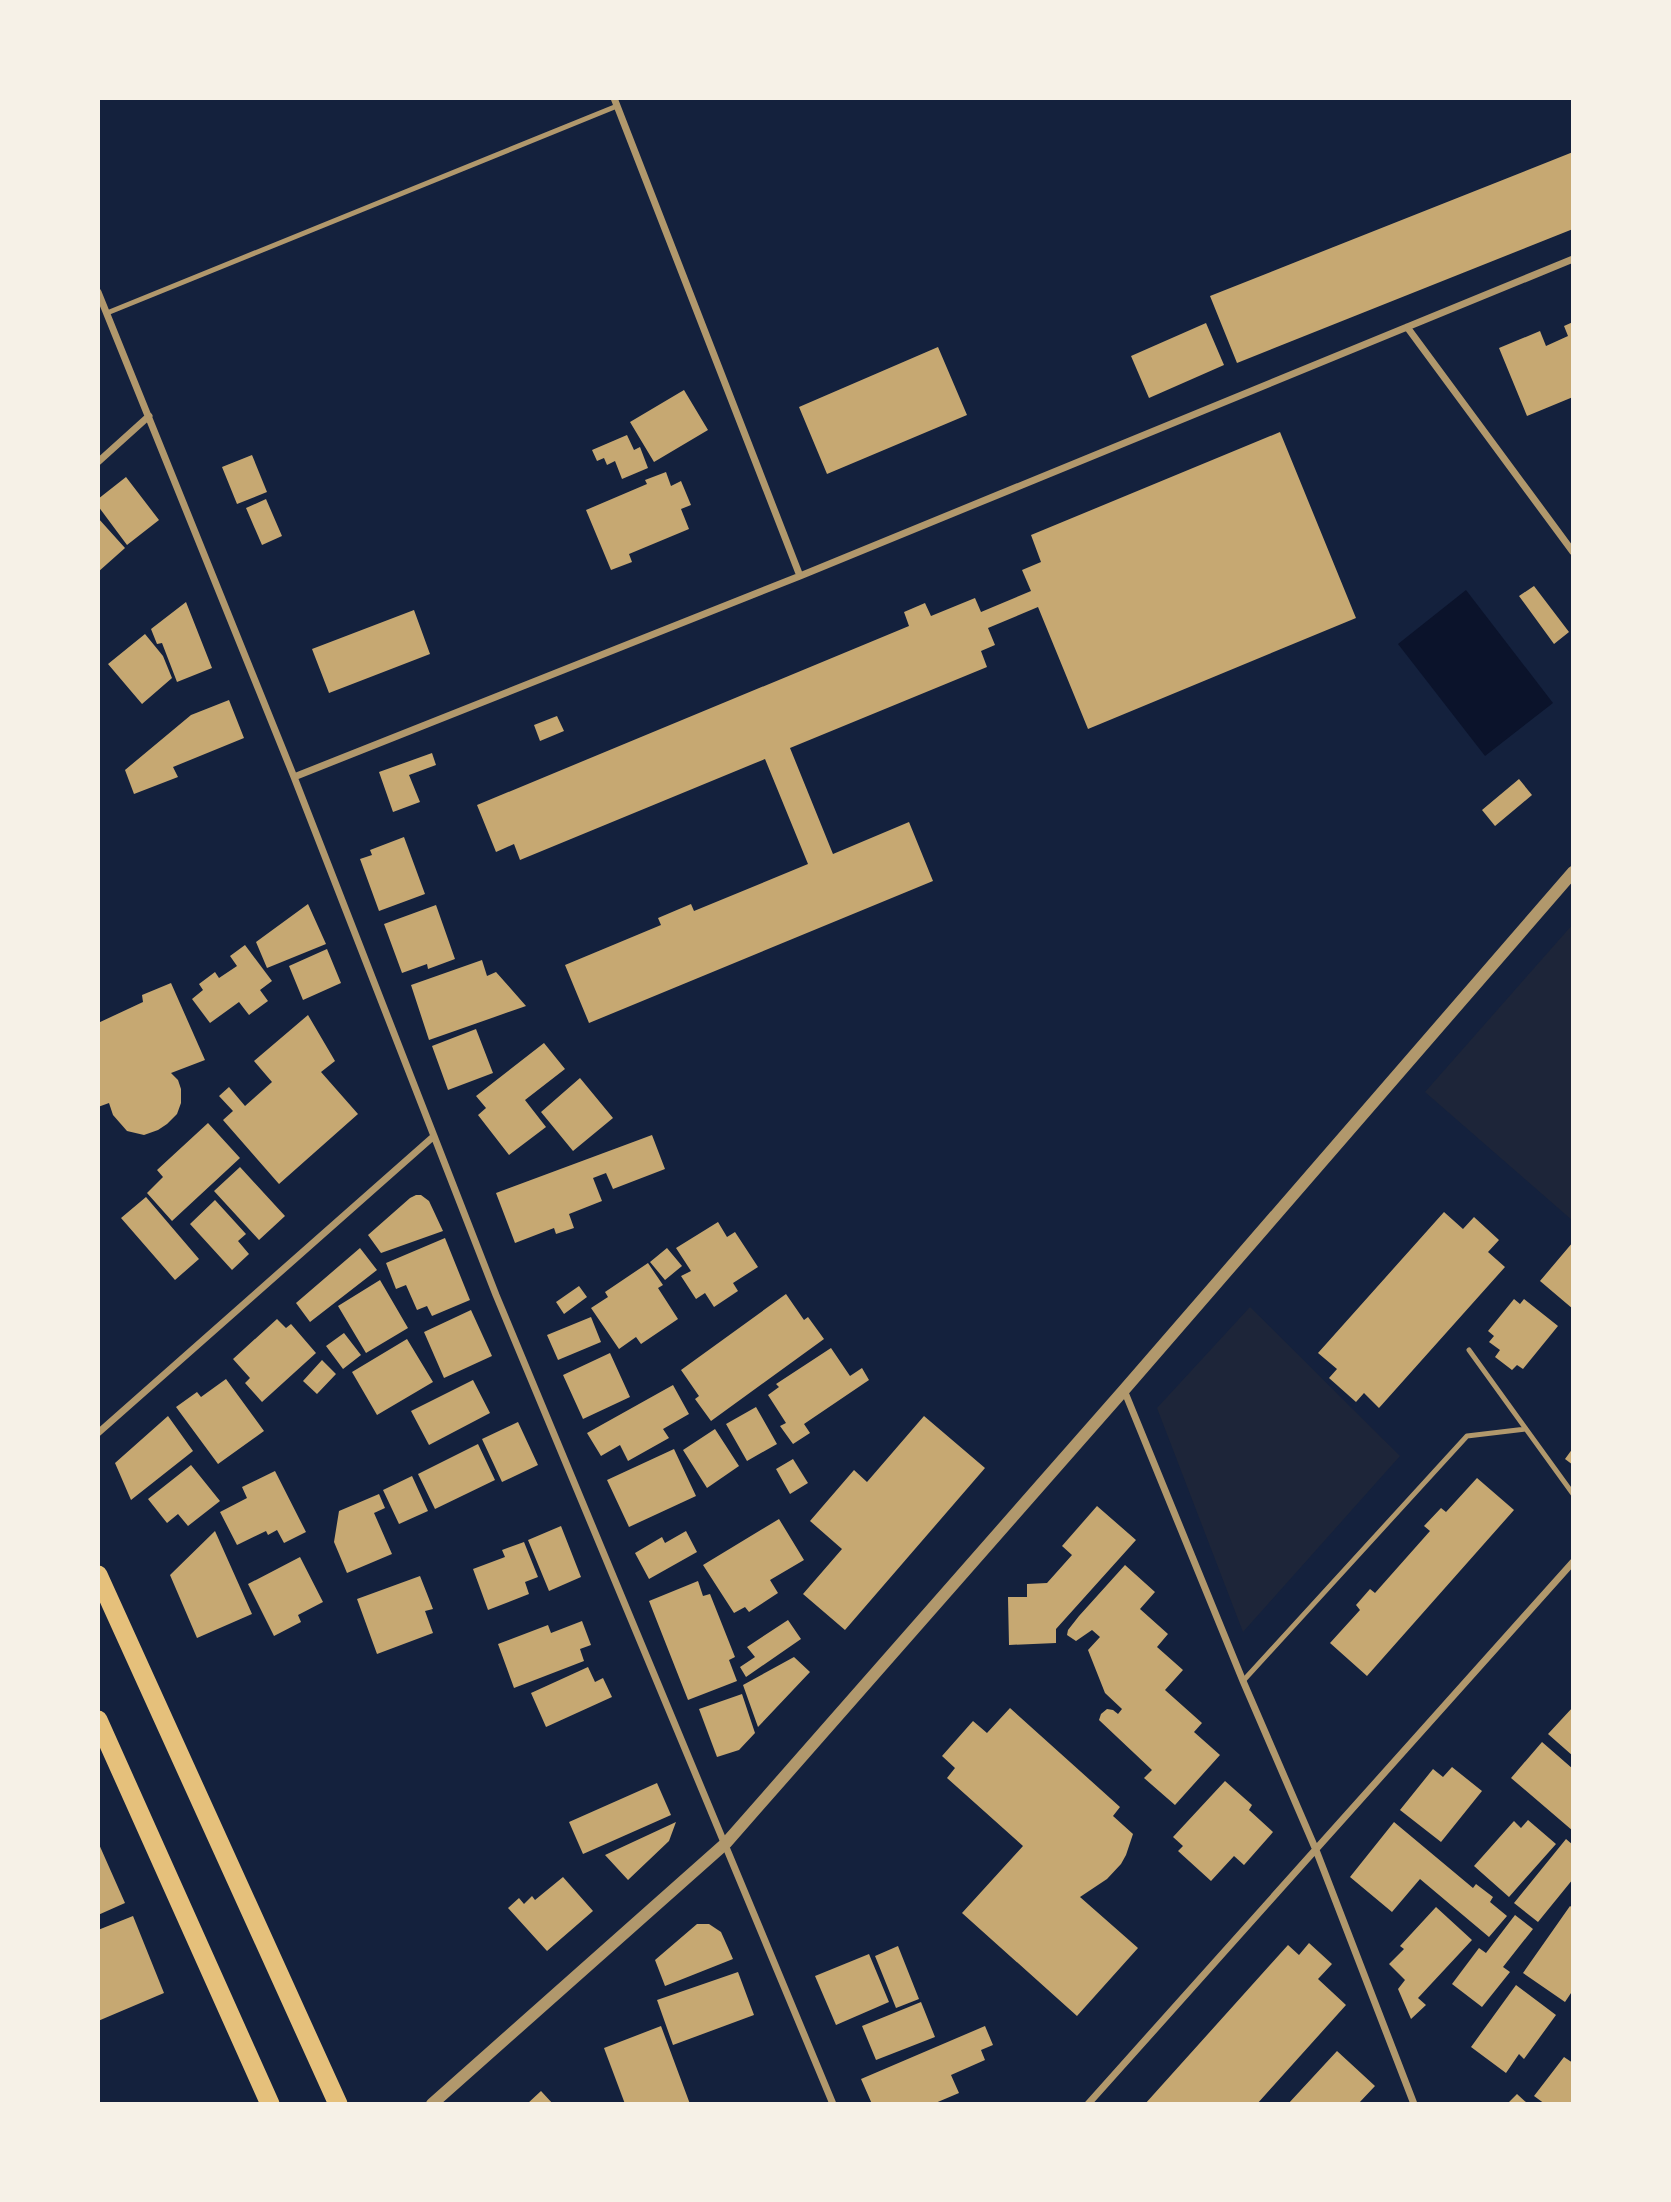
<svg xmlns="http://www.w3.org/2000/svg" width="1671" height="2202" font-family="Figtree,sans-serif">
<style>
.green{fill:#1d2539}
.water{fill:#0b132b}
.building{fill:#c6a872}
.lines{fill:none;stroke-linecap:round;stroke-linejoin:round}
.service{stroke:#b1986c;stroke-width:5}
.minor{stroke:#b1986c;stroke-width:7}
.tertiary{stroke:#b1986c;stroke-width:12}
.trunk{stroke:#e5c07b;stroke-width:19}
</style>
<rect width="100%" height="100%" fill="#14213d"/>
<!-- green -->
<path class="green" d="M1573 924V1221L1425 1092Z
M1250 1307 1400 1456 1243 1632 1157 1408Z"/>
<!-- water -->
<path class="water" d="M1466 590 1553 703 1485 756 1398 644Z"/>
<!-- building -->
<path class="building" d="M1573 152V229L1237 363 1210 296Z
M1573 322V397L1527 416 1499 348 1540 331 1546 346 1568 336 1564 326Z
M1206 323 1224 365 1149 398 1131 356Z
M938 347 967 415 827 474 799 407Z
M684 390 708 430 654 462 630 422Z
M1280 432 1356 618 1088 729 1038 607 988 628 995 645 981 651 987 667 790 748 833 854 909 822 933 881 589 1023 565 965 661 925 658 918 691 904 694 911 808 864 765 759 520 860 514 844 496 852 477 805 909 626 904 612 925 603 931 616 975 598 981 612 1031 591 1022 570 1041 562 1031 535Z
M627 435 634 450 640 447 648 468 622 479 615 461 607 465 604 458 597 461 592 450Z
M252 455 267 492 237 504 222 467Z
M666 472 671 486 681 481 691 505 681 509 689 529 629 554 632 562 611 570 586 510 647 484 645 480Z
M126 477 159 520 127 545 98 506V499Z
M266 499 282 536 262 545 246 508Z
M98 518 125 548 98 572Z
M1534 586 1569 632 1554 644 1519 596Z
M186 602 212 668 177 682 162 643 157 644 151 629Z
M414 610 430 654 329 693 312 649Z
M145 634 163 656 172 678 142 704 108 664Z
M229 700 244 738 173 767 178 777 134 794 125 770 191 715Z
M557 716 564 731 540 741 534 725Z
M432 753 436 765 409 775 420 802 393 812 379 772Z
M1519 779 1532 795 1495 826 1482 810Z
M404 837 425 894 379 911 360 859 372 855 370 850Z
M308 904 326 944 267 968 256 942Z
M436 905 455 959 428 969 427 964 402 973 384 924Z
M245 945 272 981 260 990 268 1001 249 1015 239 1002 210 1023 192 999 203 990 199 984 215 972 219 978 237 966 230 956Z
M327 949 341 983 303 1000 289 966Z
M482 960 487 976 496 972 526 1006 429 1040 411 985Z
M171 983 205 1060 171 1073 178 1080 181 1089V1103L177 1114 167 1124 158 1130 144 1135 127 1131 113 1115 109 1103 98 1107V1023L143 1002 142 995Z
M308 1015 335 1061 321 1072 358 1114 279 1184 223 1120 233 1111 219 1096 229 1087 245 1106 272 1082 254 1061Z
M476 1029 493 1073 448 1090 432 1046Z
M544 1043 565 1069 525 1100 546 1127 509 1155 478 1115 486 1108 476 1096Z
M580 1078 613 1118 573 1151 541 1112Z
M208 1123 240 1158 172 1221 147 1193 163 1177 157 1170Z
M652 1135 665 1169 613 1189 606 1173 593 1178 602 1201 569 1214 574 1228 556 1234 554 1228 515 1243 496 1193Z
M240 1167 285 1216 259 1240 214 1191Z
M416 1195H421L429 1201 443 1231 381 1253 368 1235 410 1198Z
M146 1197 199 1259 175 1280 121 1218Z
M215 1200 246 1234 238 1241 249 1254 232 1270 190 1224Z
M1444 1212 1463 1229 1474 1217 1499 1240 1488 1252 1505 1267 1379 1408 1364 1393 1356 1402 1329 1378 1337 1369 1318 1353Z
M718 1222 727 1237 735 1232 758 1267 733 1283 738 1291 714 1307 705 1293 696 1299 681 1276 691 1271 676 1248Z
M445 1238 470 1300 432 1316 427 1306 417 1310 406 1285 396 1289 386 1263Z
M1573 1242V1309L1540 1281Z
M360 1248 377 1270 310 1322 296 1303Z
M667 1248 682 1266 665 1280 650 1262Z
M648 1263 663 1285 658 1288 678 1319 641 1344 636 1337 619 1349 591 1308 608 1297 605 1292Z
M380 1280 408 1328 366 1353 338 1306Z
M579 1286 587 1297 564 1314 556 1302Z
M786 1294 804 1320 808 1317 824 1339 711 1421 695 1399 699 1396 681 1370Z
M1514 1299 1520 1304 1524 1299 1558 1326 1523 1369 1517 1365 1512 1370 1495 1357 1500 1350 1489 1342 1494 1336 1488 1331Z
M471 1310 492 1356 444 1378 424 1332Z
M591 1317 601 1342 558 1360 547 1335Z
M277 1319 286 1328 291 1324 316 1353 262 1402 245 1383 250 1378 233 1359Z
M344 1333 361 1355 343 1369 326 1346Z
M407 1339 433 1382 377 1415 352 1372Z
M831 1348 850 1376 862 1368 869 1380 804 1424 810 1433 793 1444 780 1426 786 1423 768 1395 779 1387 776 1384Z
M610 1353 630 1397 583 1419 563 1375Z
M322 1360 336 1374 317 1394 303 1381Z
M226 1379 264 1431 218 1464 176 1407 197 1392 201 1397Z
M473 1380 490 1413 429 1445 411 1411Z
M673 1385 689 1414 663 1429 669 1438 628 1461 620 1445 601 1456 587 1433Z
M756 1407 777 1444 747 1461 726 1424Z
M168 1416 193 1451 131 1500 115 1463Z
M924 1416 985 1468 845 1630 803 1594 842 1549 810 1521 854 1470 867 1482Z
M518 1422 538 1465 502 1482 482 1439Z
M715 1429 739 1466 707 1488 683 1450Z
M478 1444 495 1480 435 1509 418 1474Z
M1573 1448V1465L1565 1459Z
M674 1449 696 1496 629 1527 607 1480Z
M793 1459 808 1483 790 1494 776 1469Z
M191 1465 220 1501 188 1526 178 1514 167 1523 148 1499Z
M275 1471 306 1532 284 1543 277 1530 268 1535 266 1531 237 1545 220 1512 247 1498 242 1487Z
M412 1476 428 1511 399 1524 383 1490Z
M1477 1478 1514 1510 1367 1676 1330 1643 1360 1610 1356 1605 1370 1589 1375 1593 1430 1531 1424 1526 1441 1508 1446 1512Z
M379 1494 385 1508 374 1513 392 1554 347 1573 334 1542 339 1511Z
M1097 1506 1136 1540 1056 1629V1643L1009 1645 1008 1597H1027V1584L1047 1583 1072 1555 1062 1546Z
M779 1519 804 1560 770 1580 778 1593 749 1612 745 1607 734 1613 703 1565Z
M561 1526 581 1577 549 1591 528 1540Z
M215 1531 252 1614 197 1638 170 1575Z
M686 1531 697 1552 649 1579 635 1553 662 1537 665 1543Z
M524 1542 538 1577 525 1582 529 1594 488 1610 473 1569 505 1557 502 1550Z
M300 1557 323 1602 298 1615 301 1622 274 1636 248 1584Z
M1125 1565 1155 1592 1140 1609 1168 1634 1157 1647 1183 1670 1165 1690 1202 1723 1194 1732 1220 1755 1175 1805 1144 1778 1152 1770 1099 1720 1101 1714 1107 1709 1113 1710 1118 1714 1122 1709 1105 1693 1088 1650 1100 1637 1092 1630 1076 1641 1067 1635 1068 1630 1079 1616Z
M420 1576 433 1609 425 1611 433 1633 377 1654 357 1599Z
M698 1581 703 1596 710 1594 735 1657 729 1660 737 1681 688 1700 649 1601Z
M788 1620 801 1639 746 1677 740 1667 755 1657 747 1647Z
M582 1621 591 1645 580 1649 584 1661 514 1688 498 1644 548 1625 551 1633Z
M794 1657 810 1672 758 1727 743 1685Z
M588 1667 595 1682 603 1678 612 1697 546 1727 531 1693Z
M742 1694 755 1733 739 1750 717 1757 699 1709Z
M1573 1707V1756L1548 1734Z
M1010 1708 1120 1807 1113 1816 1133 1834 1126 1855 1121 1864 1107 1879 1080 1897 1138 1948 1077 2016 962 1913 1023 1846 947 1778 955 1768 942 1756 973 1721 987 1733Z
M1542 1742 1573 1769V1831L1511 1778Z
M1452 1767 1482 1791 1441 1842 1400 1810 1433 1769 1443 1777Z
M1225 1781 1252 1805 1249 1810 1273 1832 1244 1865 1234 1856 1211 1881 1178 1851 1183 1846 1173 1837Z
M657 1783 671 1815 583 1854 569 1822Z
M1528 1820 1556 1844 1509 1897 1474 1866 1514 1821 1521 1828Z
M676 1822 669 1841 628 1880 605 1855Z
M1394 1822 1473 1888 1476 1884 1493 1897 1490 1902 1507 1916 1489 1937 1420 1879 1392 1912 1350 1877Z
M1566 1839 1573 1845V1879L1538 1922 1514 1903Z
M98 1842 125 1903 98 1915Z
M563 1877 593 1911 547 1951 508 1908 519 1898 524 1904 532 1896 535 1900Z
M1570 1906 1573 1908V1990L1565 2002 1523 1973Z
M1436 1907 1472 1940 1418 1998 1426 2005 1411 2019 1398 1989 1405 1980 1389 1964 1404 1949 1400 1946Z
M1515 1915 1533 1929 1503 1967 1510 1972 1482 2007 1452 1984 1479 1948 1486 1953Z
M133 1916 164 1993 98 2021V1930Z
M697 1924H709L721 1932 733 1959 665 1986 655 1960Z
M1309 1943 1332 1964 1318 1979 1346 2005 1257 2104H1145L1288 1945 1299 1955Z
M898 1946 919 1999 896 2008 875 1956Z
M869 1954 889 2002 836 2025 815 1976Z
M738 1972 754 2015 673 2045 657 2000Z
M1516 1985 1556 2015 1524 2059 1519 2054 1506 2073 1471 2047Z
M921 2002 935 2037 876 2060 862 2026Z
M661 2026 690 2104H625L604 2048Z
M985 2026 993 2045 981 2050 985 2060 951 2075 959 2093 933 2104H872L861 2079Z
M1337 2051 1375 2086 1358 2104H1288Z
M1564 2057 1573 2063V2104H1545L1534 2096Z
M541 2091 553 2104H527Z
M1517 2094 1528 2104H1507Z"/>
<g class="lines">
<!-- service -->
<path class="service" d="M107 313 617 106
M1469 1350 1573 1494
M1243 1681 1467 1436 1526 1429"/>
<!-- minor -->
<path class="minor" d="M614 98 800 576
M98 292 294 777 496 1295 833 2104
M1407 327 1573 552
M98 462 149 416
M294 777 800 576 1573 259
M1124 1390 1243 1681 1316 1850 1414 2104
M98 1433 434 1136
M1088 2104 1573 1562"/>
<!-- tertiary -->
<path class="tertiary" d="M432 2104 726 1843 1124 1390 1573 872"/>
<!-- trunk -->
<path class="trunk" d="M98 1575 338 2104
M98 1720 270 2104"/>
</g>
<!-- border -->
<rect width="1671" height="2202" fill="none" stroke="#f6f1e7" stroke-width="200"/>
</svg>
